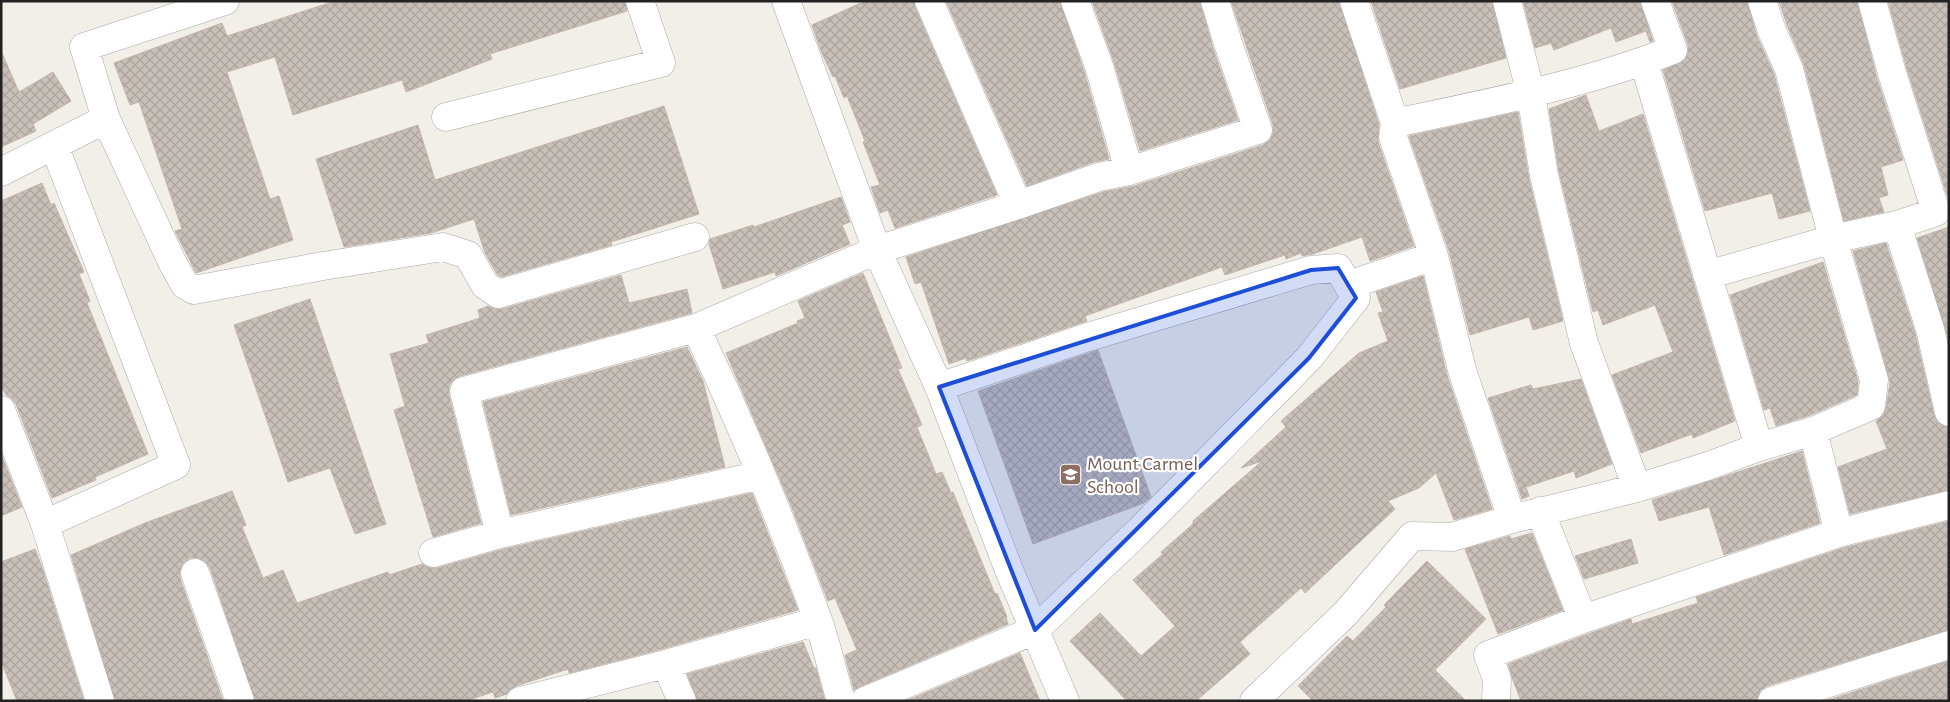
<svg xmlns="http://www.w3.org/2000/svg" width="1950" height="702" font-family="'Alegreya Sans',sans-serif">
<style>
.building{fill:url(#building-cross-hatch);stroke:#c4b6ab}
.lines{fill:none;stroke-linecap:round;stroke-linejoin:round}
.street-casing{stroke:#a9a9a9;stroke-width:29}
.street{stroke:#fff;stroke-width:28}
.marked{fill:#1d4ed8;fill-opacity:0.2;stroke:#1d4ed8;stroke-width:4;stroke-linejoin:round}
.labels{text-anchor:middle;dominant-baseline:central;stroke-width:4.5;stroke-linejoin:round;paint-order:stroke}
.education-label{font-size:20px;fill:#785e54;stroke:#fff;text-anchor:start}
</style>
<defs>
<pattern id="building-cross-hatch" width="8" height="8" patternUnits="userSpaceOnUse" patternTransform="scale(1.25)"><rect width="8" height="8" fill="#c7bfb8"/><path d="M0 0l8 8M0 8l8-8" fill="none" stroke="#aba49e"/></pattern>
</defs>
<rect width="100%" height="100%" fill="#f2efe9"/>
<!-- building -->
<path class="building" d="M335 1H625L627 11 490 54 492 59 406 92 402 80 293 115 275 57 227 72 270 199 279 196 293 240 196 273 175 231 182 229 139 102 130 105 114 63 222 23 227 36Z
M865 1H914L915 7 997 195 895 228 888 210 880 213 871 187 880 185 863 142 865 141 847 96 844 98 835 76 833 77 821 51 812 25Z
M946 1H1060L1084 71 1109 159 1094 162 1027 186Z
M1092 1H1200L1213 48 1238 120 1140 151 1114 62Z
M1231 1H1339L1379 124 1378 142 1414 246 1370 261 1362 237 1313 254 1302 256 1301 253 1286 259 1285 255 1225 275 1222 267 1085 316 1087 321 967 361 966 358 949 364 921 282 915 284 906 257 1103 192 1134 186 1263 145 1270 140 1273 133V125Z
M1371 1H1492L1506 58 1400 89Z
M1523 1H1640L1653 41 1650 42 1646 31 1616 42 1611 28 1554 50 1551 43 1535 48Z
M1672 1H1747L1757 36 1774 74 1810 211 1779 219 1772 193 1705 211 1663 70 1685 60 1688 52V45Z
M1779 1H1857L1877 78 1903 160 1881 167 1888 195 1879 198 1884 212 1844 221 1804 65 1787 25Z
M1888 1H1949V195H1947L1907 69Z
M1 51 19 92 53 72 71 101 33 124 36 131 1 147Z
M1586 95 1599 131 1643 114 1735 421 1693 438 1692 434 1641 453 1612 375 1673 352 1655 305 1603 325 1598 310 1593 312 1559 172 1549 109Z
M664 106 699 214 611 242 612 245 501 277 497 274 485 253 474 219 431 233 344 247 316 159 418 125 435 180Z
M1518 112 1529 179 1563 321 1533 330 1529 317 1470 335 1449 251 1409 136Z
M42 183 51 205 54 203 84 272 79 274 90 301 87 303 148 454 95 477 96 480 52 498 16 404 11 398 6 395 1 385V201Z
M841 197 850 222 842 225 850 244 776 276 775 272 723 289 709 244 710 239 753 225 754 227Z
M1949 227V341L1917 238Z
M1886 243 1915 333 1934 415 1938 423 1949 427V490L1850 514 1838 467 1887 449 1876 421 1883 416 1886 408 1890 382 1853 251Z
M1823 262 1858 381 1857 395 1808 416 1776 426 1770 408 1764 410 1730 295Z
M863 273 902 368 898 369 922 425 917 427 936 474 942 472 951 493 953 492 995 594 997 593 1007 617 1006 618 1008 624 859 687 854 690 845 655 857 650 835 598 828 601 790 503 726 353 798 323 797 321 805 318 798 301Z
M621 275 629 303 687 289 692 313 460 376 453 380 449 386V395L481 523 433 537 394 410 405 406 390 354 429 343 426 335 480 318 478 310 488 306 495 309H502Z
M1423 276 1447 375 1492 509 1454 520 1436 473 1419 488 1388 501 1395 509 1305 593 1301 588 1240 642 1250 654 1196 701H1127L1070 641 1100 613 1141 656 1175 626 1133 580 1163 554 1161 552 1193 524V521L1262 461 1241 468 1286 427 1281 421 1359 353 1388 341 1378 313 1383 312 1376 292Z
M310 299 386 524 355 534 330 468 288 482 234 325Z
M687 347 703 381 725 467 511 515 483 402Z
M1098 350 1151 497 1144 503 1033 544 978 391Z
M1581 379 1612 464 1576 478 1574 471 1526 487 1529 496 1522 499 1488 398 1531 385 1533 389Z
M1802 451 1820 523 1724 555 1709 507 1659 521 1652 500Z
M1 454 22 507 1 516Z
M232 491 246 525 242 527 263 578 283 570 297 603 388 572 389 575 422 564 430 568H437L504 549 752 493 798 610 662 649 569 673 568 669 516 686 510 690 507 694 495 698 493 692 466 701H255L210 568 205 561 197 558H190L183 563 180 571V578L223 701H115L71 555 145 523Z
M1949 521V630L1767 686 1760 691 1757 701H1521L1513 680 1508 664 1588 634 1631 619 1632 624 1698 603 1696 597 1843 548Z
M1532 533 1563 610 1498 634 1465 549 1510 536 1511 539Z
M1631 539 1638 563 1584 579 1575 556Z
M35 549 42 567 84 701H17L1 661V562Z
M1427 561 1486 619 1435 670 1466 701H1313L1298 686 1347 636 1353 641 1386 607 1384 605Z
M803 642 814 668H816L825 701H697L687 674Z
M1020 653 1040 701H906Z
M1949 661V701H1825Z"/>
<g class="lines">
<defs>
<path id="street" d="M786 1 877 250 939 387 1009 570 1065 701
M929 1 1018 205
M1075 1 1099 66 1129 171
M1354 1 1395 123 1393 137 1434 256 1462 370 1512 519
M1507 1 1531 94 1544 175 1584 343 1637 488
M1644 62 1759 447
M446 117 661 63 640 1
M106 119 173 264 185 285 194 290 323 266 443 247 468 255 485 285 498 294 695 237
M1395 123C1488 103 1583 85 1673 50L1655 1
M1 172 106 119 84 47 225 1
M1897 225 1930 329 1949 412
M1707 275 1833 239 1897 225 1936 212 1892 73 1872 1
M1349 285 1434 256
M696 328C741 423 782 521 818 620 827 646 833 674 841 701
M1 410 45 524 100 701
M1813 431 1839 533
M1540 511 1583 619
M45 524 176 465 54 145
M500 534 464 391 696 328 877 250 1018 205 1099 177 1129 171 1258 130 1228 43 1215 1
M433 553 500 534 761 475
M195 573 240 701
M666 664 682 701
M520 701 666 664 818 621
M865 701 1035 630 1140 530 1309 358 1356 298 1338 268 1311 270 1085 338 939 387
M1254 701 1346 613 1412 536 1452 537 1512 519 1637 488 1708 466 1759 447 1813 431 1871 406 1874 380 1833 239 1789 69 1772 31 1762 1
M1496 701 1497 679 1488 655 1583 619 1839 533 1949 505
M1772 701 1949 645"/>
</defs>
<!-- street casing -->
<use href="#street" class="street-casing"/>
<!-- street -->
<use href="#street" class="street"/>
</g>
<!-- marked area -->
<path class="marked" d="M1338 268 1356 298 1309 358 1035 630 939 387 1311 270Z"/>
<!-- icons -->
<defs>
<symbol id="school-square" viewBox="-11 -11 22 22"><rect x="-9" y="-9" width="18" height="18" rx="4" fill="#8d6e63" stroke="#fff"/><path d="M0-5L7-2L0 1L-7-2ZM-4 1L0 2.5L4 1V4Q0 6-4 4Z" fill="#fff"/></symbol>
</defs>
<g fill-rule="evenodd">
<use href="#school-square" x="1058" y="462" width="25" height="25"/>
</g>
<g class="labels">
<!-- education labels -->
<g class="education-label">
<text x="1087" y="464">Mount Carmel<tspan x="1087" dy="23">School</tspan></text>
</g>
</g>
<!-- border -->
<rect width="1950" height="702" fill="none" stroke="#222222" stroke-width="5"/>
</svg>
